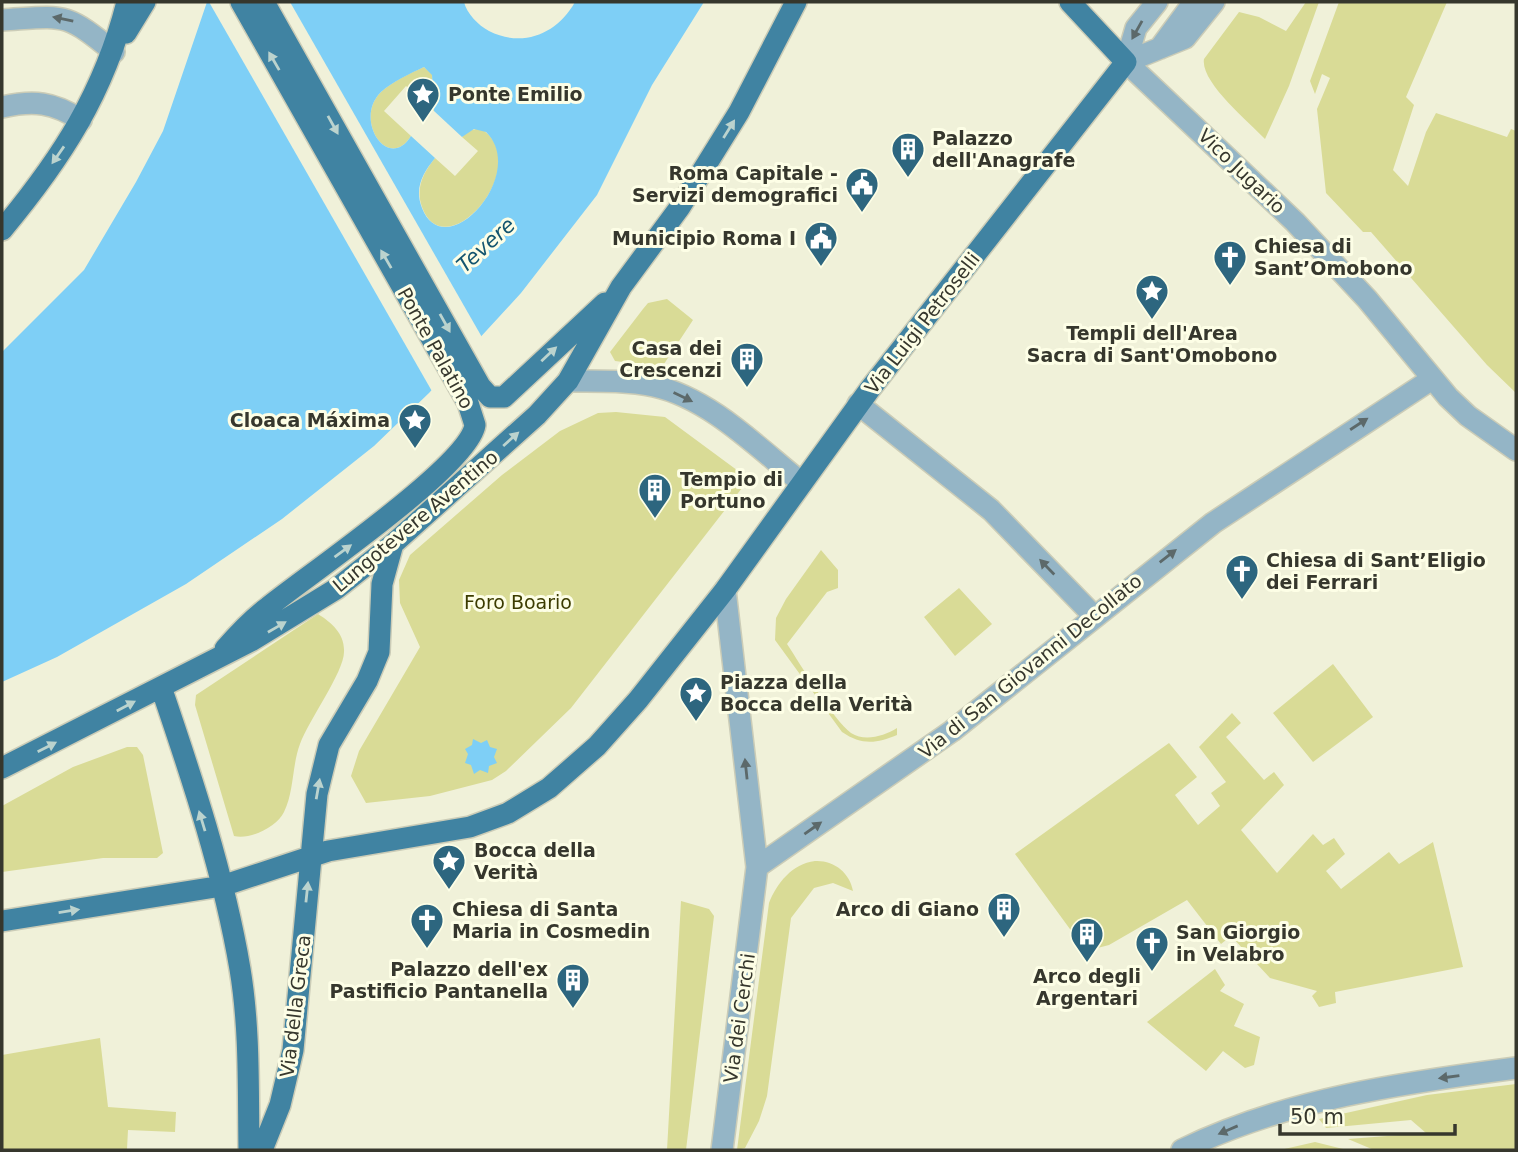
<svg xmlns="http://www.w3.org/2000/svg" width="1518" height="1152" font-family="'DejaVu Sans',sans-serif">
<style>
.green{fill:#d9db96}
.water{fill:#7ecff6;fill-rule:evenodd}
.pier{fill:#f0f1d9}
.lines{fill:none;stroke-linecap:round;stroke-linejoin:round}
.minor-casing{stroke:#cbccb7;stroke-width:24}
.major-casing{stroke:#cbccb7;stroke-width:24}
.minor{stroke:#94b5c6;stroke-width:21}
.major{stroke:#4083a2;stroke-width:21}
.oneway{fill:#5c696a}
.oneway2{fill:#bbd3ce}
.labels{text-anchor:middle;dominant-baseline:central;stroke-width:6;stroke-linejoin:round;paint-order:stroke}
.poi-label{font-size:19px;font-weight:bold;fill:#36372d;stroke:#fdfee6;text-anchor:start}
.street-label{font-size:19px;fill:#36372d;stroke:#fdfee6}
.park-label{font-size:19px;fill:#3c3c00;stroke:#fdfee6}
.water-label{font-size:21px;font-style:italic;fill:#13556f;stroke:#fdfee6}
</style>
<rect width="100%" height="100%" fill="#f0f1d9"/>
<!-- green -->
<path class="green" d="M1306 2H1319L1289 86 1265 139C1249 122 1200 82 1204 59L1239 12 1259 17 1286 31Z
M1339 2H1447L1406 97 1414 105 1393 170 1408 186 1426 132 1436 113 1507 137 1511 129 1516 131V393L1487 365 1371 232H1363L1326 193 1317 109 1330 78 1322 74 1315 94 1310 81Z
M424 67 432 74 434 111 406 86 384 111 411 136C388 173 353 119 381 92 392 82 410 73 424 67Z
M480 128C538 163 445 271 422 207 415 187 424 172 435 158L455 176 478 151 462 137 468 131Z
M667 299 693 320 662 367 615 361 610 352 643 309 648 303Z
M616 412 665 417 749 479 571 708 506 771 492 780 430 796 366 803 351 776 359 751 420 647 400 603 399 580 410 555 502 475 560 431 598 413Z
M821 550 838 570V588L827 592 787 644C801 665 833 720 851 733 865 742 884 736 897 728V735C876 744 861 745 842 732L775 640 776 618 786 599Z
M959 588 992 624 955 656 924 617Z
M318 614C332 623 345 634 344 652 344 672 309 720 300 744 292 765 294 792 284 812 277 827 250 840 234 836L195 705 196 695Z
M1333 664 1373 717 1313 762 1273 713Z
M1232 713 1241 723 1226 737 1264 780 1274 772 1284 785 1241 830 1277 873 1313 834 1323 845 1334 838 1345 854 1326 871 1341 889 1389 852 1399 864 1433 842 1463 967 1335 992 1336 1003 1319 1007 1312 996 1317 991 1270 978 1231 936 1221 944 1187 900 1109 945 1086 951 1015 854 1169 743 1197 777 1175 795 1198 825 1220 806 1211 793 1226 782 1199 747Z
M127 747H137L143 755 163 853 157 858H103L2 872V806L73 767Z
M815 861C834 860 850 873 853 891L833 883 814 888 791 918 767 1096 759 1121 745 1148 737 1150 769 903C777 883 792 864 815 861Z
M681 901 709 909 714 916 686 1150H667Z
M1215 969 1225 985 1220 991 1244 1004 1234 1026 1260 1037 1254 1065 1245 1068 1223 1051 1206 1071 1147 1022Z
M100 1038 108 1107 176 1112 175 1132 128 1130 127 1149 155 1150H2V1055Z
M1516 1084V1150H1374L1348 1139 1426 1133 1411 1120 1326 1128 1319 1119 1427 1095Z
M1315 1142 1347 1150H1280Z"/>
<!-- water -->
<path class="water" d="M207 2H464C467 14 478 25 489 31 523 48 557 34 575 2H704L652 85 597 195 521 293 429 393 374 446 282 519 186 584 57 657 2 682V352L84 270 136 182 163 131ZM424 67 432 75 434 111 462 137 474 129 486 132C529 174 445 267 422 208 414 188 423 173 435 158L411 136C388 173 353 119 381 92 392 82 411 73 424 67Z
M473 739 481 743 487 740 490 747 497 749 494 757 497 763 489 766 488 773 480 770 474 774 471 765 465 763 468 754 465 749 472 745Z"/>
<!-- pier -->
<path class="pier" d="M209 2H290L483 339 433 393Z"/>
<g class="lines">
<defs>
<path id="minor" d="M2 20C65 16 64 11 114 52
M1160 48 1194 2
M1126 62 1295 222 1367 299 1448 397 1468 416 1516 450
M1126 62 1185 38 1214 2
M1126 62 1136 28 1157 2
M2 107C34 100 53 102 81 120
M568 381C596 381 626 380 654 386 710 398 759 449 802 483
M858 404 991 510 1094 616
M757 867 952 731 1213 523 1432 379
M722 1150 757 867 725 590
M1182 1150C1286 1099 1402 1083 1516 1068"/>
<path id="major" d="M264 2 480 386 490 397H504L605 303
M126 33 145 2
M2 230C62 158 104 93 127 2
M225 649C238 634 251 620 267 608 306 576 469 466 475 425L468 403 241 2
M161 687C192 778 224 874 240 969 250 1029 248 1090 249 1150
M2 768 251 641 336 589 393 544 537 415 568 381 621 287 680 207 739 112 796 2
M2 921 222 886 328 851 470 827 508 813 549 788 597 746 638 700 725 590 870 389 1126 62 1070 2
M262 1150 280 1105 293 1050 317 794 329 745 367 681 379 652 382 584 393 544"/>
</defs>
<!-- minor casing -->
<use href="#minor" class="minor-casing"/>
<!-- major casing -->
<use href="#major" class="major-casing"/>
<!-- minor -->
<use href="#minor" class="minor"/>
<!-- major -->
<use href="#major" class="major"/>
</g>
<!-- one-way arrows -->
<defs><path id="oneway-solid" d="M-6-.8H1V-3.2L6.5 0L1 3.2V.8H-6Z" transform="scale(1.75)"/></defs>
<g class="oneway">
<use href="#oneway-solid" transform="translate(63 19) rotate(-168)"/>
<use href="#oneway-solid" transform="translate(1137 30) rotate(119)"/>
<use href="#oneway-solid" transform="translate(683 397) rotate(26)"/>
<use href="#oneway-solid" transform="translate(1359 424) rotate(-33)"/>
<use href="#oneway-solid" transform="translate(1168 556) rotate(-38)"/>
<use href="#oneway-solid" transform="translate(1047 567) rotate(-134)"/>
<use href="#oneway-solid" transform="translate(746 769) rotate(-96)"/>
<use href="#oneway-solid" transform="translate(813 828) rotate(-35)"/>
<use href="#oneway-solid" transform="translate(1449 1077) rotate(172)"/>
<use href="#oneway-solid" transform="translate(1228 1130) rotate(157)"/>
</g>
<g class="oneway2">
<use href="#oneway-solid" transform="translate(274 61) rotate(-120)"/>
<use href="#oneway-solid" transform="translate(333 125) rotate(61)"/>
<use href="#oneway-solid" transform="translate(729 129) rotate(-58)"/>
<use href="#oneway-solid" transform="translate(58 155) rotate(125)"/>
<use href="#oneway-solid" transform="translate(386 259) rotate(-120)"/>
<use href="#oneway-solid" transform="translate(445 323) rotate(61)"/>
<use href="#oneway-solid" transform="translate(549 354) rotate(-43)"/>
<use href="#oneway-solid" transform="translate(511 439) rotate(-42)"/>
<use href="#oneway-solid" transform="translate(343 551) rotate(-36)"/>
<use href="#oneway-solid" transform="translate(277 627) rotate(-30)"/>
<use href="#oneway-solid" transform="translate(126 706) rotate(-28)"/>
<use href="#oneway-solid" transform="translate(47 747) rotate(-27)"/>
<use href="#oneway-solid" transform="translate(318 789) rotate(-80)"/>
<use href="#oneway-solid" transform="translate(202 821) rotate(-107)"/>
<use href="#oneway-solid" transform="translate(307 892) rotate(-84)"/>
<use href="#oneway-solid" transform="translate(69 911) rotate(-9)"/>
</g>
<!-- icons -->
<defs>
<symbol id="sight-pin" viewBox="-11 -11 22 30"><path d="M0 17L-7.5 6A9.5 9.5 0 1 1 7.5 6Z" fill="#2d667f" stroke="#fdfee6"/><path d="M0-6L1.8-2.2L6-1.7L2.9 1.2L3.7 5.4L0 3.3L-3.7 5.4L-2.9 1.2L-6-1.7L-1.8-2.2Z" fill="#fff"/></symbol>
<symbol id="building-pin" viewBox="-11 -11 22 30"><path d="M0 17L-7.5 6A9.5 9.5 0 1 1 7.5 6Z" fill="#2d667f" stroke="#fdfee6"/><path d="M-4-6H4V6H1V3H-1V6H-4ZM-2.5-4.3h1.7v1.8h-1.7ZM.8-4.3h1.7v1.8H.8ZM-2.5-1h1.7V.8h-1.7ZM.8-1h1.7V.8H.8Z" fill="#fff"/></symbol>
<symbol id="civic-pin" viewBox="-11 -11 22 30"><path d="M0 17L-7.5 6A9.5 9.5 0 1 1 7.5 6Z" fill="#2d667f" stroke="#fdfee6"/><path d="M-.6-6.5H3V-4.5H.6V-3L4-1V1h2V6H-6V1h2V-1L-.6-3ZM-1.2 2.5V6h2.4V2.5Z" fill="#fff"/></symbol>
<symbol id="church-pin" viewBox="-11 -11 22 30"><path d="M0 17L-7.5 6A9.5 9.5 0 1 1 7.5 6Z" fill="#2d667f" stroke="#fdfee6"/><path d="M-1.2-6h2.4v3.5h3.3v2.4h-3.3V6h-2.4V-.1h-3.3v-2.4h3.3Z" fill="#fff"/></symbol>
</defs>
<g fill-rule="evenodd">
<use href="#sight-pin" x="404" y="75" width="38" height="52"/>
<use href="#building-pin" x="889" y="130" width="38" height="52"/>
<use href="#civic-pin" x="843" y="165" width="38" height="52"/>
<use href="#civic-pin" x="802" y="219" width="38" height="52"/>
<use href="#church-pin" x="1211" y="238" width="38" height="52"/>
<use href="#sight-pin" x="1133" y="272" width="38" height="52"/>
<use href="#building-pin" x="728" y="340" width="38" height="52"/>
<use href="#sight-pin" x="396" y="401" width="38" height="52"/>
<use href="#building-pin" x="636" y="471" width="38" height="52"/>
<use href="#church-pin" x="1223" y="552" width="38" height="52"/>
<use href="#sight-pin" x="677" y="674" width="38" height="52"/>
<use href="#sight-pin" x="430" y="842" width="38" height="52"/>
<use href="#building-pin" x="985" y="890" width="38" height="52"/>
<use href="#church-pin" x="408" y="901" width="38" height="52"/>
<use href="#building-pin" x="1068" y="915" width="38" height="52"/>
<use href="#church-pin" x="1133" y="924" width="38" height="52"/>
<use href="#building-pin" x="554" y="961" width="38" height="52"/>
</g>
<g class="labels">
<!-- poi labels -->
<g class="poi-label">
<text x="448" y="94">Ponte Emilio</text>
<text x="932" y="138">Palazzo<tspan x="932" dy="22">dell'Anagrafe</tspan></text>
<text x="838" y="173" text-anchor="end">Roma Capitale -<tspan x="838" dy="22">Servizi demografici</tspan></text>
<text x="796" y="238" text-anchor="end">Municipio Roma I</text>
<text x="1254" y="246">Chiesa di<tspan x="1254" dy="22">Sant’Omobono</tspan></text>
<text x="1152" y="333" text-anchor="middle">Templi dell'Area<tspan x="1152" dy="22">Sacra di Sant'Omobono</tspan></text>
<text x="722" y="348" text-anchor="end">Casa dei<tspan x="722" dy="22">Crescenzi</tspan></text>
<text x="390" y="420" text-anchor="end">Cloaca Máxima</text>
<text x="680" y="479">Tempio di<tspan x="680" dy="22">Portuno</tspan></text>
<text x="1266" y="560">Chiesa di Sant’Eligio<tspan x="1266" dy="22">dei Ferrari</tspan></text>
<text x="720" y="682">Piazza della<tspan x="720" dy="22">Bocca della Verità</tspan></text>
<text x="474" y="850">Bocca della<tspan x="474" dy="22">Verità</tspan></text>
<text x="452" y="909">Chiesa di Santa<tspan x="452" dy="22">Maria in Cosmedin</tspan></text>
<text x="979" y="909" text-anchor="end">Arco di Giano</text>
<text x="1176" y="932">San Giorgio<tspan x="1176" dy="22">in Velabro</tspan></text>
<text x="548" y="969" text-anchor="end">Palazzo dell'ex<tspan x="548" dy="22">Pastificio Pantanella</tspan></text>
<text x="1087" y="976" text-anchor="middle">Arco degli<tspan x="1087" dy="22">Argentari</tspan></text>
</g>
<!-- street labels -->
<g class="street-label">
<text transform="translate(1242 171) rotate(44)">Vico Jugario</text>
<text transform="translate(922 323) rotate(-52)">Via Luigi Petroselli</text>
<text transform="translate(436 348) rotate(61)">Ponte Palatino</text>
<text transform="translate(415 521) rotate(-40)">Lungotevere Aventino</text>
<text transform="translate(1030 666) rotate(-39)">Via di San Giovanni Decollato</text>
<text transform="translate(295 1006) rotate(-83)">Via della Greca</text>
<text transform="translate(739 1018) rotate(-82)">Via dei Cerchi</text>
</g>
<!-- park labels -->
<g class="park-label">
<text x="518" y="602">Foro Boario</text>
</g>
<!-- water labels -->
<g class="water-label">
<text transform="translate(486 245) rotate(-42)">Tevere</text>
</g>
</g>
<!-- border -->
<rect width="1518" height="1152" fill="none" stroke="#36372d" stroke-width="7"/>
<!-- scale -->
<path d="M1280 1124v10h175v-10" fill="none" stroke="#36372d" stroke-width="3.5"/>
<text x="1290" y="1124" font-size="21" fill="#36372d" stroke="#fdfee6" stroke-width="5" paint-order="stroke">50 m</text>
</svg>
